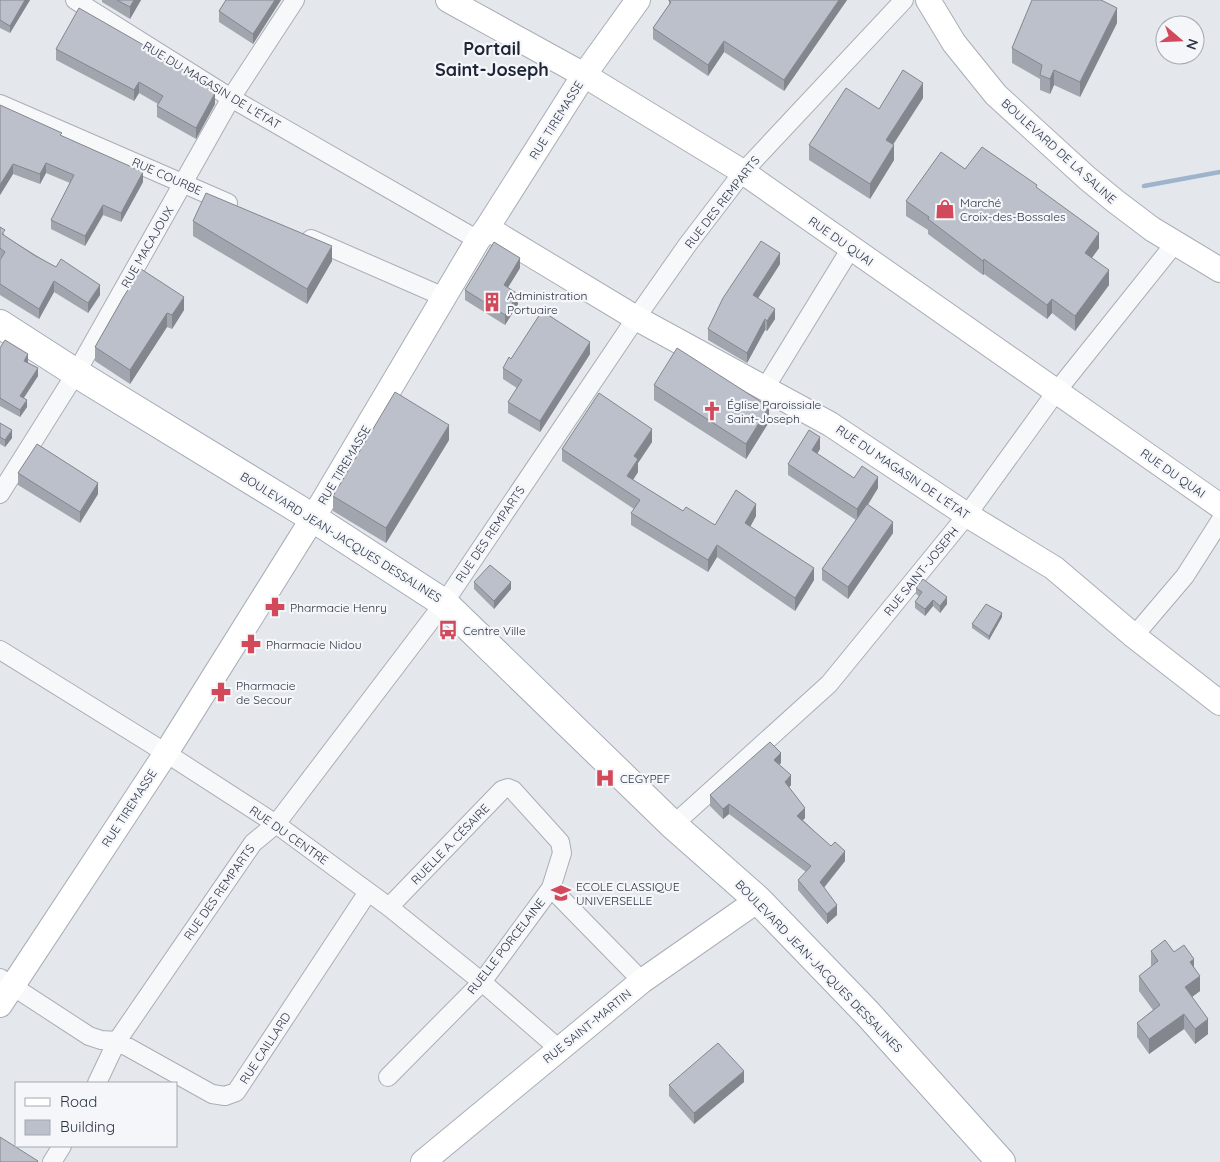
<svg xmlns="http://www.w3.org/2000/svg" width="1220" height="1162" font-family="Quicksand,sans-serif">
<style>
.lines{fill:none;stroke-linecap:round;stroke-linejoin:round}
.stream{stroke:#9fb4cc;stroke-width:4.5}
.street-casing{stroke:#a9aeb7;stroke-width:20}
.secondary-casing{stroke:#a9aeb7;stroke-width:26}
.primary-casing{stroke:#a3abb8;stroke-width:30}
.street{stroke:#f7f8fa;stroke-width:18}
.secondary{stroke:#fff;stroke-width:24}
.primary{stroke:#fff;stroke-width:28}
.wall{fill:#a1a5ae}
.shaded-wall{fill:#83868d}
.building{fill:#bbc0ca;stroke:#83868d}
.labels{text-anchor:middle;dominant-baseline:central;stroke-width:4.5;stroke-linejoin:round;paint-order:stroke}
.street-label{font-size:12px;fill:#2b3445;stroke:#f4f6f9}
.poi-label{font-size:12px;fill:#2b3445;stroke:#f4f6f9;text-anchor:start}
.district-label{font-size:18px;font-weight:bold;fill:#1d2536;stroke:#f4f6f9}
</style>
<rect width="100%" height="100%" fill="#e4e7ec"/>
<g class="lines">
<!-- stream -->
<path class="stream" d="M1144 186 1220 172"/>
<defs>
<path id="street" d="M75 0 231 98 478 240
M0 104 228 203
M311 239 444 297
M765 388 851 248
M0 494 76 373 231 98 295 0
M1134 636 1185 576 1220 521
M0 650 166 753 276 824 389 907 482 982 558 1048
M673 825 829 684 967 515 1056 392 1176 242
M551 888 642 981
M0 978 89 1036 101 1040 117 1041 212 1094 225 1096 236 1092 368 892
M388 1077 482 982 551 888 562 853 560 842 513 790 508 788 502 790 389 907
M97 1083 117 1041 253 843 276 824 444 603 636 318 688 244 743 172 904 0
M52 1162 62 1146"/>
<path id="secondary" d="M448 0 584 75 743 172 1220 506
M928 0 954 43 996 95 1087 178 1115 201 1152 229 1220 270
M487 228 636 318 830 424 967 515 1054 568 1134 636 1220 703
M0 1005 166 753 313 518 478 240 487 228 584 75 638 0
M423 1162 642 981 758 900"/>
<path id="primary" d="M0 324 76 373 313 518 444 603 673 825 758 900 868 1014 1001 1162"/>
</defs>
<!-- street casing -->
<use href="#street" class="street-casing"/>
<!-- secondary casing -->
<use href="#secondary" class="secondary-casing"/>
<!-- primary casing -->
<use href="#primary" class="primary-casing"/>
<!-- street -->
<use href="#street" class="street"/>
<!-- secondary -->
<use href="#secondary" class="secondary"/>
<!-- primary -->
<use href="#primary" class="primary"/>
</g>
<!-- wall -->
<path class="wall" d="M0 0H30L10 33 0 28Z
M102 0H141L130 19 102 2Z
M226 0H281L253 44 219 22V11Z
M669 0H847L784 91 724 52 708 76 653 39V28L669 5Z
M1117 23 1080 97 1054 85 1050 94 1040 90V79L1012 63V48Z
M56 49 215 104 196 139 157 117V106L158 104 139 93 134 101 56 60Z
M923 98 893 145 894 160 870 199 809 160V145L879 109Z
M0 105 62 136 143 182 121 222 103 215 85 246 51 229V220L70 183 46 173 40 184 13 174 0 195Z
M965 169 1037 188 1099 248 1092 258 1109 285 1075 331 1052 313 1047 319 984 274 983 275 928 234V230L906 216V201Z
M193 221 332 261 307 304 193 236Z
M0 227 5 236 100 295 88 313 54 292 39 319 0 295V260L1 259 0 258Z
M780 264 758 298 775 319 767 331 765 330 747 363 708 340V329Z
M520 268 508 287 518 304 505 325 465 300V290Z
M124 296 184 310 172 329 167 327 130 384 95 361V347Z
M0 348 28 362 38 376 23 398 27 407 20 417 0 406Z
M590 354 540 432 508 413V402L517 388 503 379V368L511 359Z
M654 385 769 422 746 459 654 400Z
M0 423 12 438 5 447 0 444Z
M449 440 386 543 333 511V496Z
M652 442 638 463V472L633 480 683 511 715 525 756 516 750 527 814 580 795 611 717 557 708 572 631 525V513L634 509 562 461V449Z
M820 449 817 454 854 478 878 488 868 505 893 533 848 599 822 580V569L856 520 788 475V464Z
M18 473 98 494 80 523 18 485Z
M474 582 511 589 494 609 474 589Z
M916 588 947 604 940 613 933 606 925 616 915 608V602L919 596 916 594Z
M1002 617 989 640 972 628V624Z
M781 763 779 764 791 785 789 787 805 818 803 820 845 861 824 888 837 915 827 924 798 890V880L806 872 729 814 723 819 710 806V795Z
M1151 951 1174 952 1194 967 1200 991 1192 997 1208 1034 1195 1044 1184 1029 1149 1054 1137 1037V1023L1153 1010 1139 991V976L1151 967Z
M744 1082 694 1124 669 1096V1085Z"/>
<!-- shaded-wall -->
<path class="shaded-wall" d="M25 0H30L10 33V26Z
M134 0H141L130 19V7Z
M275 0H281L253 44V34Z
M839 0H847L784 91V80Z
M1117 8V23L1080 97V82Z
M724 41V52L708 76V65Z
M1054 70V85L1050 94V79Z
M139 82V93L134 101V90Z
M923 83V98L886 155V140Z
M215 93V104L196 139V128Z
M894 145V160L870 199V184Z
M46 163V173L40 184V174Z
M13 164V174L0 195V185Z
M143 172V182L121 222V213Z
M103 205V215L85 246V236Z
M1099 233V248L1085 267V253Z
M332 246V261L307 304V289Z
M780 253V264L753 306V295Z
M520 258V268L504 294V285Z
M984 259V274L983 275V261Z
M1109 270V285L1075 331V316Z
M54 281V292L39 319V309Z
M100 285V295L88 313V303Z
M518 294V304L505 325V315Z
M184 297V310L172 329V315Z
M1052 299V313L1047 319V305Z
M775 309V319L767 331V321Z
M167 313V327L130 384V370Z
M765 319V330L747 363V353Z
M590 342V354L540 432V421Z
M28 354V362L24 368V361Z
M38 368V376L20 404V396Z
M27 400V407L20 417V410Z
M769 407V422L746 459V444Z
M449 425V440L386 543V528Z
M652 429V442L638 463V472L627 489V476L634 456Z
M12 430V438L5 447V440Z
M820 437V449L812 462V450Z
M878 477V488L857 521V509Z
M98 483V494L80 523V512Z
M756 504V516L745 536V523Z
M893 522V533L848 599V587Z
M717 545V557L708 572V560Z
M814 568V580L795 611V598Z
M511 582V589L494 609V601Z
M947 597V604L940 613V606Z
M933 600V606L925 616V609Z
M1002 613V617L989 640V636Z
M781 753V763L774 770V760Z
M791 775V785L785 792V782Z
M729 804V814L723 819V809Z
M805 808V818L797 826V816Z
M845 851V861L820 892V882Z
M837 905V915L827 924V914Z
M1194 959V974L1190 962Z
M1200 976V991L1185 1002V987Z
M1184 1014V1029L1149 1054V1039Z
M1208 1019V1034L1195 1044V1029Z
M744 1071V1082L694 1124V1113Z"/>
<!-- building -->
<path class="building" d="M0 0H25L10 26 0 20Z
M117 0H134L130 7Z
M226 0H275L253 34 219 11Z
M669 0H839L784 80 724 41 708 65 653 28 671 2 669 1Z
M1032 0H1101L1117 8 1080 82 1054 70 1050 79 1040 75 1042 65 1012 48Z
M79 8 154 51 213 89 215 93 196 128 157 106 163 96 139 82 134 90 56 49Z
M903 70 923 83 886 140 894 145 870 184 809 145 846 88 879 109Z
M0 105 62 133 60 135 143 172 121 213 103 205 85 236 51 220 74 175 46 163 40 174 13 164 0 185Z
M982 147 1037 185 1036 187 1099 233 1085 253 1109 270 1075 316 1052 299 1047 305 984 259 983 261 928 219 929 217 906 201 941 152 965 169Z
M206 193 332 246 307 289 193 221Z
M0 227 5 230 2 234 34 255 56 267 61 259 100 285 88 303 54 281 39 309 0 284V260L5 252 0 248Z
M761 241 780 253 753 295 775 309 767 321 765 319 747 353 708 329 723 298Z
M494 242 520 258 504 285 518 294 505 315 465 290Z
M141 269 184 297 172 315 167 313 130 370 95 347 124 296Z
M542 311 590 342 540 421 508 402 522 380 503 368 509 357 511 359Z
M5 340 28 354 24 361 38 368 20 396 27 400 20 410 0 398V348Z
M677 348 769 407 746 444 654 385Z
M395 392 449 425 386 528 333 496Z
M599 393 652 429 634 456 638 459 627 476 683 511 686 507 715 525 736 490 756 504 745 523 814 568 795 598 717 545 708 560 631 513 640 500 562 449Z
M0 423 12 430 5 440 0 437Z
M809 430 820 437 812 450 854 478 862 466 878 477 857 509 788 464Z
M37 444 98 483 80 512 18 473Z
M867 504 893 522 848 587 822 569Z
M490 565 511 582 494 601 474 582Z
M923 579 947 597 940 606 933 600 925 609 915 602 922 592 916 588Z
M986 604 1002 613 989 636 972 624Z
M770 742 781 753 774 760 791 775 785 782 805 808 797 816 831 846 835 842 845 851 820 882 837 905 827 914 798 880 811 866 729 804 723 809 710 795Z
M1165 940 1174 952 1184 945 1194 959 1190 962 1200 976 1185 987 1208 1019 1195 1029 1184 1014 1149 1039 1137 1023 1160 1005 1139 976 1158 961 1151 951Z
M718 1043 744 1071 694 1113 669 1085Z
M0 1137 38 1161 37 1162H0Z"/>
<!-- icons -->
<defs>
<symbol id="shop-bare" viewBox="-9 -9 18 18"><path d="M-5-2.5h2.3a2.7 3.5 0 0 1 5.4 0H5L5.5 6h-11ZM-1.5-2.5h3a1.5 2.3 0 0 0-3 0Z" fill="#d1495b" stroke="#f4f6f9" stroke-width="2.5" paint-order="stroke"/></symbol>
<symbol id="building-bare" viewBox="-9 -9 18 18"><path d="M-4-6H4V6H1V3H-1V6H-4ZM-2.5-4.3h1.7v1.8h-1.7ZM.8-4.3h1.7v1.8H.8ZM-2.5-1h1.7V.8h-1.7ZM.8-1h1.7V.8H.8Z" fill="#d1495b" stroke="#f4f6f9" stroke-width="2.5" paint-order="stroke"/></symbol>
<symbol id="church-bare" viewBox="-9 -9 18 18"><path d="M-1.2-6h2.4v3.5h3.3v2.4h-3.3V6h-2.4V-.1h-3.3v-2.4h3.3Z" fill="#d1495b" stroke="#f4f6f9" stroke-width="2.5" paint-order="stroke"/></symbol>
<symbol id="pharmacy-bare" viewBox="-9 -9 18 18"><path d="M-2-6h4v4h4v4h-4v4h-4v-4h-4v-4h4Z" fill="#d1495b" stroke="#f4f6f9" stroke-width="2.5" paint-order="stroke"/></symbol>
<symbol id="bus-bare" viewBox="-9 -9 18 18"><path d="M-5-6H5V4H4V6H2V4H-2V6H-4V4H-5ZM-3.5-4V0h7V-4ZM-3.5 1.2v1.5H-2V1.2ZM2 1.2v1.5H3.5V1.2Z" fill="#d1495b" stroke="#f4f6f9" stroke-width="2.5" paint-order="stroke"/></symbol>
<symbol id="hospital-bare" viewBox="-9 -9 18 18"><path d="M-5-5h3v3.5h4V-5h3V5h-3V1.5h-4V5h-3Z" fill="#d1495b" stroke="#f4f6f9" stroke-width="2.5" paint-order="stroke"/></symbol>
<symbol id="school-bare" viewBox="-9 -9 18 18"><path d="M0-5L7-2L0 1L-7-2ZM-4 1L0 2.5L4 1V4Q0 6-4 4Z" fill="#d1495b" stroke="#f4f6f9" stroke-width="2.5" paint-order="stroke"/></symbol>
</defs>
<g fill-rule="evenodd">
<use href="#shop-bare" x="931" y="195" width="28" height="28"/>
<use href="#building-bare" x="478" y="288" width="28" height="28"/>
<use href="#church-bare" x="698" y="397" width="28" height="28"/>
<use href="#pharmacy-bare" x="261" y="593" width="28" height="28"/>
<use href="#bus-bare" x="434" y="616" width="28" height="28"/>
<use href="#pharmacy-bare" x="237" y="630" width="28" height="28"/>
<use href="#pharmacy-bare" x="207" y="678" width="28" height="28"/>
<use href="#hospital-bare" x="591" y="764" width="28" height="28"/>
<use href="#school-bare" x="547" y="879" width="28" height="28"/>
</g>
<g class="labels">
<!-- street labels -->
<g class="street-label">
<text transform="translate(212 85) rotate(31)">RUE DU MAGASIN DE L'ÉTAT</text>
<text transform="translate(556 120) rotate(-58)">RUE TIREMASSE</text>
<text transform="translate(1059 151) rotate(42)">BOULEVARD DE LA SALINE</text>
<text transform="translate(167 176) rotate(24)">RUE COURBE</text>
<text transform="translate(722 202) rotate(-52)">RUE DES REMPARTS</text>
<text transform="translate(841 241) rotate(35)">RUE DU QUAI</text>
<text transform="translate(147 247) rotate(-60)">RUE MACAJOUX</text>
<text transform="translate(344 465) rotate(-59)">RUE TIREMASSE</text>
<text transform="translate(903 472) rotate(34)">RUE DU MAGASIN DE L'ÉTAT</text>
<text transform="translate(1173 473) rotate(35)">RUE DU QUAI</text>
<text transform="translate(490 534) rotate(-56)">RUE DES REMPARTS</text>
<text transform="translate(341 537) rotate(32)">BOULEVARD JEAN-JACQUES DESSALINES</text>
<text transform="translate(921 571) rotate(-51)">RUE SAINT-JOSEPH</text>
<text transform="translate(129 808) rotate(-57)">RUE TIREMASSE</text>
<text transform="translate(289 835) rotate(35)">RUE DU CENTRE</text>
<text transform="translate(450 844) rotate(-46)">RUELLE A. CÉSAIRE</text>
<text transform="translate(219 892) rotate(-55)">RUE DES REMPARTS</text>
<text transform="translate(506 946) rotate(-52)">RUELLE PORCELAINE</text>
<text transform="translate(819 966) rotate(46)">BOULEVARD JEAN-JACQUES DESSALINES</text>
<text transform="translate(587 1026) rotate(-39)">RUE SAINT-MARTIN</text>
<text transform="translate(265 1048) rotate(-57)">RUE CAILLARD</text>
</g>
<!-- poi labels -->
<g class="poi-label">
<text x="960" y="202">Marché<tspan x="960" dy="14">Croix-des-Bossales</tspan></text>
<text x="507" y="295">Administration<tspan x="507" dy="14">Portuaire</tspan></text>
<text x="727" y="404">Église Paroissiale<tspan x="727" dy="14">Saint-Joseph</tspan></text>
<text x="290" y="607">Pharmacie Henry</text>
<text x="463" y="630">Centre Ville</text>
<text x="266" y="644">Pharmacie Nidou</text>
<text x="236" y="685">Pharmacie<tspan x="236" dy="14">de Secour</tspan></text>
<text x="620" y="778">CEGYPEF</text>
<text x="576" y="886">ECOLE CLASSIQUE<tspan x="576" dy="14">UNIVERSELLE</tspan></text>
</g>
<!-- district labels -->
<g class="district-label">
<text x="492" y="48">Portail<tspan x="492" dy="21">Saint-Joseph</tspan></text>
</g>
</g>
<!-- legend -->
<rect x="15" y="1082" width="162" height="65" fill="#f4f6f9" stroke="#a4a8b1"/>
<rect x="25" y="1098" width="25" height="8" fill="#ffffff" stroke="#a4a8b1"/>
<text x="60" y="1107" font-size="15" fill="#2b3445">Road</text>
<rect x="25" y="1120" width="25" height="15" fill="#bbc0ca" stroke="#a4a8b1"/>
<text x="60" y="1132" font-size="15" fill="#2b3445">Building</text>
<!-- north arrow -->
<g transform="translate(1180 40) rotate(109)"><circle r="24" fill="#f4f6f9" stroke="#a4a8b1"/>
<path d="M0-4L9 19L0 12L-9 19Z" fill="#d1495b"/>
<text y="-8" font-size="14" font-weight="bold" text-anchor="middle" fill="#2b3445">N</text>
</g>
</svg>
